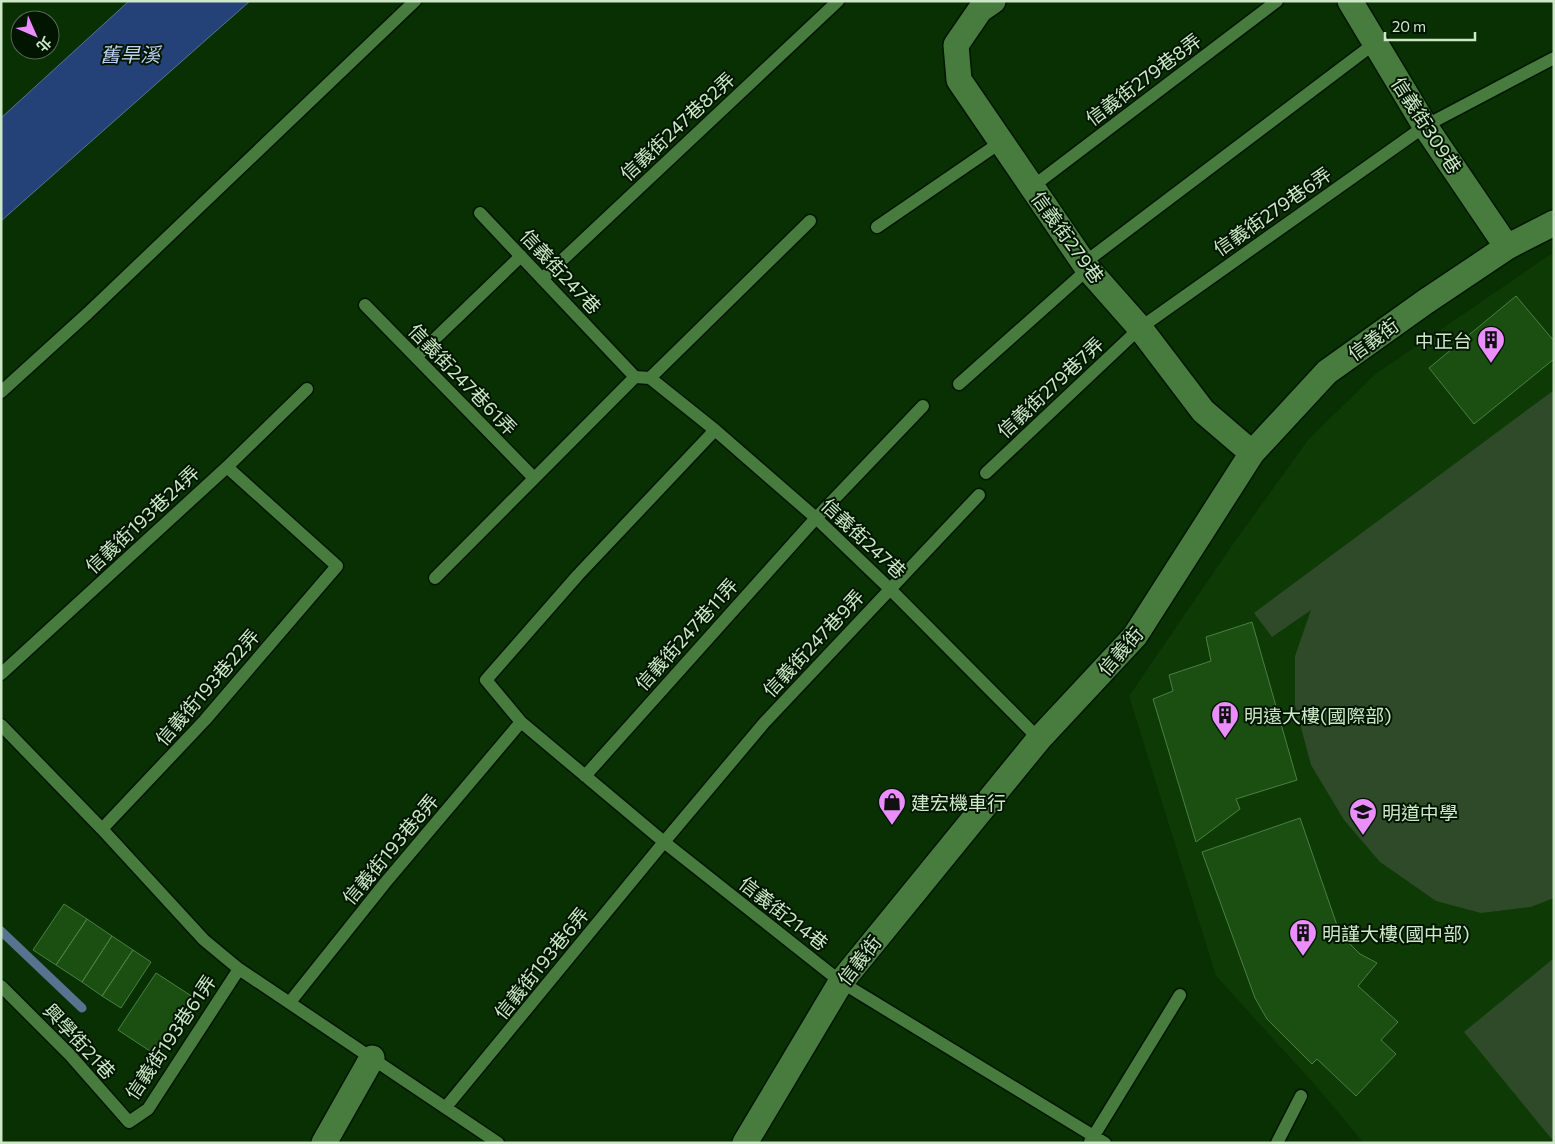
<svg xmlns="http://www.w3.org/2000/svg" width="1555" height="1144" font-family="Commissioner,'Noto Sans TC',sans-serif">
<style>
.built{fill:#0d3a05}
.green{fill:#2e4a29}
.water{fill:#244277;stroke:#56748f}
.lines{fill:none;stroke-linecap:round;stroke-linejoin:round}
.stream{stroke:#56748f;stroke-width:9}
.building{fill:#1b4f12;stroke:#4b8042}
.lane-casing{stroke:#001600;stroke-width:15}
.street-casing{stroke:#001600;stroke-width:28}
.lane{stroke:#487c3f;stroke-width:12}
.street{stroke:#487c3f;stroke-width:25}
.labels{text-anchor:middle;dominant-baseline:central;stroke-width:4;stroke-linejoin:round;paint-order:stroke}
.street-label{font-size:19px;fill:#cce8c7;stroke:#021501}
.poi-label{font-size:19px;fill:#cce8c7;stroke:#021501;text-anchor:start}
.water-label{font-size:20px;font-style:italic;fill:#c0d4f5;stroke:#021501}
</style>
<rect width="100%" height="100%" fill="#083002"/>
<!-- built -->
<path class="built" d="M1554 252V1143H1364L1314 1084 1216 976 1129 696 1231 547 1308 440 1374 375Z"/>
<!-- green -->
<path class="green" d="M1554 390V898L1531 907 1481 913 1436 901 1380 862 1344 820 1311 765 1295 705V656L1311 610 1272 637 1254 613Z
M1554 958V1142L1464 1032Z"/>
<!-- water -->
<path class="water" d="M129 1H250L1 221V118Z"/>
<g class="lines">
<!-- stream -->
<path class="stream" d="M1 931 82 1008"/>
</g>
<!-- building -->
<path class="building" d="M1516 296 1554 341V359L1474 424 1429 368Z
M1252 622 1297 780 1236 799 1240 809 1196 842 1153 699 1173 691 1169 675 1211 661 1206 637Z
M1300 818 1340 934 1360 954 1377 963 1358 986 1398 1022 1381 1040 1396 1054 1356 1096 1317 1059 1312 1064 1267 1019 1255 998 1202 852Z
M64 904 87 919 56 965 33 950Z
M87 919 112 936 82 982 56 965Z
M112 936 133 950 102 996 82 982Z
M133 950 151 962 121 1008 102 996Z
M156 973 193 997 156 1055 118 1030Z"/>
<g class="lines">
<defs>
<path id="lane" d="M1032 187 1277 1
M480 213 635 377 650 378 715 430 816 518 890 589 1039 739
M877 227 1001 142
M1084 263 1375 43
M542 279 838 1
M365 305 534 478
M416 357 521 256
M650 378 810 221
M959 384 1088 269
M1 392 88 313 415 1
M715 430 578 575 486 680 521 722 664 842 841 982 1105 1143
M986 473 1140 328 1425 126 1554 58
M435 578 635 377
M1 674 227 467 307 389
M1 725 102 829 204 940 239 969 498 1143
M585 776 816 518 923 406
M102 829 205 720 337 566 227 467
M1 986 70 1055 129 1122 148 1109 239 969
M290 1002 385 883 521 722
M446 1107 664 842 764 723 979 495
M1090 1142 1180 995
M1277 1143 1301 1096"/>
<path id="street" d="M993 1 980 10 956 45 959 80 1088 269 1140 328 1203 411 1252 453
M1350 1 1425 126 1507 247
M324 1143 372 1058
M745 1143 841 982 1039 739 1135 636 1252 453 1327 372 1425 302 1507 247 1554 223"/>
</defs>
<!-- lane casing -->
<use href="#lane" class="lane-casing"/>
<!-- street casing -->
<use href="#street" class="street-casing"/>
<!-- lane -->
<use href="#lane" class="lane"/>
<!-- street -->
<use href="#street" class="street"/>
</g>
<!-- icons -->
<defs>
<symbol id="building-pin" viewBox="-11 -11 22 30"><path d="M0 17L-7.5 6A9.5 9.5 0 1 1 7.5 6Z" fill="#ea8dfd" stroke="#021501"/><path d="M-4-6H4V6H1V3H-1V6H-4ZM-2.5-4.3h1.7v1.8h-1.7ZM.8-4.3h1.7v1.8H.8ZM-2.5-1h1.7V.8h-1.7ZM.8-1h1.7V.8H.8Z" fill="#111"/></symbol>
<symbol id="shop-pin" viewBox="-11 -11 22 30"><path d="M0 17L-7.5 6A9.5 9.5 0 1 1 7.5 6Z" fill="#ea8dfd" stroke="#021501"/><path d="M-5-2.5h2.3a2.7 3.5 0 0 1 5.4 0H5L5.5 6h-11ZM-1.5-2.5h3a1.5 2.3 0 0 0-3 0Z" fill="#111"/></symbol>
<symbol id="school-pin" viewBox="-11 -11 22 30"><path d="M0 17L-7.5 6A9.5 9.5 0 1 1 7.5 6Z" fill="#ea8dfd" stroke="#021501"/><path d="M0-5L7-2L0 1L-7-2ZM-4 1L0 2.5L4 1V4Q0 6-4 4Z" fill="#111"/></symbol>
</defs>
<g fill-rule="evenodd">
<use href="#building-pin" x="1475" y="324" width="32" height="43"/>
<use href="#building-pin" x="1209" y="699" width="32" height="43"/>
<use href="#shop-pin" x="876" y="786" width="32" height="43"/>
<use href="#school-pin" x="1347" y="796" width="32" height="43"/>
<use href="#building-pin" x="1287" y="917" width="32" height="43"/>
</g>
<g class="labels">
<!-- street labels -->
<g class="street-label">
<text transform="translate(1143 79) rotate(-37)">信義街279巷8弄</text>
<text transform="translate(1427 125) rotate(57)">信義街309巷</text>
<text transform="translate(677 126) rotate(-43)">信義街247巷82弄</text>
<text transform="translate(1272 211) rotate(-35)">信義街279巷6弄</text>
<text transform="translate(1068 237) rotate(54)">信義街279巷</text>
<text transform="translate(561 271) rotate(47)">信義街247巷</text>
<text transform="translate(1373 339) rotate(-36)">信義街</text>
<text transform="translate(463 379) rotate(46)">信義街247巷61弄</text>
<text transform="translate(1050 387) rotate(-43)">信義街279巷7弄</text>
<text transform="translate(142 519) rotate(-43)">信義街193巷24弄</text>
<text transform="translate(864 538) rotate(43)">信義街247巷</text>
<text transform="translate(686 634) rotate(-48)">信義街247巷11弄</text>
<text transform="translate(813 643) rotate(-47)">信義街247巷9弄</text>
<text transform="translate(1120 651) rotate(-49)">信義街</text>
<text transform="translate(207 687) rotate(-49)">信義街193巷22弄</text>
<text transform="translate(390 849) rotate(-50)">信義街193巷8弄</text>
<text transform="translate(784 913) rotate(38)">信義街214巷</text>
<text transform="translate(859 960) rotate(-52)">信義街</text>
<text transform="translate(541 963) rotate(-51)">信義街193巷6弄</text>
<text transform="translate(170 1037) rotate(-56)">信義街193巷61弄</text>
<text transform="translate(80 1041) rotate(47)">興學街21巷</text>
</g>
<!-- poi labels -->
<g class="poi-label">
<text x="1472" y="340" text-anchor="end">中正台</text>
<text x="1244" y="715">明遠大樓(國際部)</text>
<text x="911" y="802">建宏機車行</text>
<text x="1382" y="812">明道中學</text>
<text x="1322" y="933">明謹大樓(國中部)</text>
</g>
<!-- water labels -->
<g class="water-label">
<text x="130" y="54">舊旱溪</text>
</g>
</g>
<!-- border -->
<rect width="1555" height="1144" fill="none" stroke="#cce8c7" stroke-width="5"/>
<!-- north arrow -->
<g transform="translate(35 35) rotate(135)"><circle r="24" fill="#021501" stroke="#536950"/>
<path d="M0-4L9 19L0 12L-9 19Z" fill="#ea8dfd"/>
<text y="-8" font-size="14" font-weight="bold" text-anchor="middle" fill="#cce8c7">北</text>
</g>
<!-- scale -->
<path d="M1385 32v8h90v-8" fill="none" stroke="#cce8c7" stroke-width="2.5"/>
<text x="1392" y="32" font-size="15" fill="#cce8c7" stroke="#021501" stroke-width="4" paint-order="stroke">20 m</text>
</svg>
